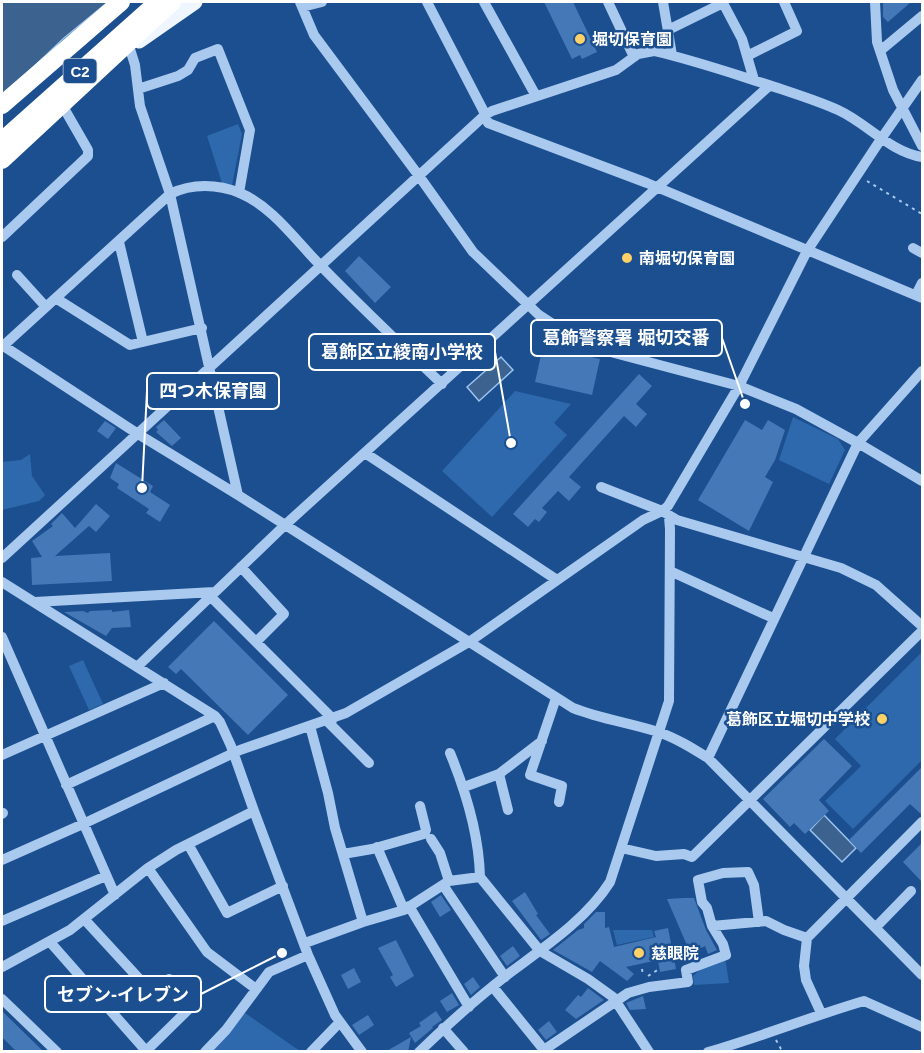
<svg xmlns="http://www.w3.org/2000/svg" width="924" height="1053" font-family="Helvetica,'Noto Sans JP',sans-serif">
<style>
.green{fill:#2e69ad}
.water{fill:#3c6290;stroke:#9cc4f0;stroke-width:1.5}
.building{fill:#4478b7}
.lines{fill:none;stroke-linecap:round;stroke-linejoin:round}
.path{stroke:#a9c9ee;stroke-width:2;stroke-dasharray:3 4.5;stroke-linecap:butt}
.minor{stroke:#a9c9ee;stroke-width:10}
.major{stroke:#f0f6ff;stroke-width:15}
.highway{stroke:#fff;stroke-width:18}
.highway-bridge{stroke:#fff;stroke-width:18}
.poi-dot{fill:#ffd166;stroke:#1b4f8f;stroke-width:2}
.labels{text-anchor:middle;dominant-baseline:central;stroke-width:5;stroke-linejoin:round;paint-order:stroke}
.shield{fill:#1b4f8f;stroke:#bbcadd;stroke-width:1.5}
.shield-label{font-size:15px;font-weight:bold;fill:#fff}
.poi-label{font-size:16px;font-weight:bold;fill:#fff;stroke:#1b4f8f;text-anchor:start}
.leader{fill:none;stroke:#fff;stroke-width:2}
.callout-dot{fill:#fff;stroke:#1b4f8f;stroke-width:2}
.callout{fill:#1b4f8f;stroke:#fff;stroke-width:2}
.callout-label{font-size:18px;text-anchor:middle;font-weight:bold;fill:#fff}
</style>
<rect width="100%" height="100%" fill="#1b4f8f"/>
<!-- green -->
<path class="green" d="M238 124 242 134 232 185 222 183 207 136Z
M515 391 571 404 554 423 567 435 492 517 442 471Z
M793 417 838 439 845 450 829 484 779 460Z
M30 454 32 476 45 495 39 501 2 510V462L21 460Z
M922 652V760L853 829 825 801 861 766 835 739Z
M83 660 103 704 89 710 69 666Z
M613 930H652L654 937 617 945Z
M725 957 729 983 694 985 693 976 708 963Z
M245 1013 300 1051 212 1052Z"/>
<!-- water -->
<path class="water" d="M2 2H108L64 38 2 97Z
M501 357 513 370 479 401 467 387Z
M824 815 856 848 842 862 810 830Z"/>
<!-- building -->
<path class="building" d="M544 2H573L597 52 582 59 580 55 572 59Z
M883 2H911L888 22 883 17Z
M359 256 391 287 375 303 345 271Z
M543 346 600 359 592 395 535 382Z
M639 374 652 386 636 404 647 414 636 427 624 416 569 477 581 487 569 501 558 491 542 508 547 512 539 522 535 519 528 527 513 514Z
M164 420 181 438 172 446 156 432 158 430 156 427Z
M745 420 762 430 768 420 785 430 775 460 765 477 773 482 749 531 698 500Z
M105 421 116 428 108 439 97 431Z
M116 463 153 486 150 492 170 505 160 522 146 513 149 509 117 488 119 484 110 478Z
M96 504 110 516 96 532 89 526 55 556 110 553 112 581 32 585 31 558 42 557 32 541 53 526 51 524 62 513 75 528Z
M112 610V612L129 610 131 627 112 628 106 636 64 612 83 611 88 613 90 611Z
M214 621 288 695 248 735 181 669 176 674 168 667Z
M824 739 852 766 819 800 829 811 805 834 794 823 790 827 763 799Z
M922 767V815L910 804 861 853 849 840Z
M922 843V882L903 862Z
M525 892 538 914 536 915 550 934 541 940 512 901Z
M441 895 451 910 440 917 431 902Z
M684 898H694L706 930 717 950 708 954 705 946 694 952 693 949 689 950 667 899Z
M596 912H605V928L609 927 614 947 656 937 654 931 668 928 676 969 660 972 658 960 626 967 634 974 627 981 600 961 592 972 553 950 578 930 584 928V924Z
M396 940 414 976 396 987 390 977 393 975 378 948Z
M513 946 520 956 507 966 500 956Z
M354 968 361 982 348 989 341 975Z
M473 977 480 987 471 995 464 984Z
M588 988 604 1000 576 1019 565 1010 578 995 581 997Z
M452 993 459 1005 447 1012 440 1001Z
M643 996 646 1009 630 1010 626 1003Z
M2 1011 44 1052H17L2 1037Z
M436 1011 442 1020 432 1027 433 1028 415 1043 409 1033 421 1026 419 1023Z
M368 1015 374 1025 359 1035 352 1025Z
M549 1021 557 1032 546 1040 538 1030Z
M411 1037 408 1052H385Z"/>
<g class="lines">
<!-- path -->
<path class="path" d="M867 181 922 214
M683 958 681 950 686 947
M642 969 643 976
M648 976 659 969
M776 1040 781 1049 786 1052"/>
<!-- minor -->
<path class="minor" d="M300 2 314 35 419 176 473 252 539 315 568 334 603 350 739 386 796 409 858 443 922 481
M427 2 483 110 488 123 647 183 922 298
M484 2 536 96
M608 2 634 57
M663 2 672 55
M875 2 877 42 893 90 922 146
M302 7 322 2
M668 30 723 3 742 39 754 80
M130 49 135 65 140 106 170 194 238 495
M880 51 922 16
M747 56 797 31 784 2
M138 89 178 76 188 70 195 58 218 49 250 130 239 193
M2 237 88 156V150L65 110
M119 242 143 342
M913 248 922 253
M17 275 46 307
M916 295 922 283
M57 299 130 345 202 328
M2 345 138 434 238 495 573 708C601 719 630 723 658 732 676 738 692 748 708 758L922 975
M3 346 170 194C192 183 218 184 240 193 273 207 296 241 321 266 360 306 401 345 442 384
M365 453 557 580
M601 487 662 511 677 520 841 568 876 585 922 626
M2 558 485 115 492 111 616 70 638 54 654 51C693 60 731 73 769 85 792 93 816 100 838 110 867 123 890 152 922 157
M241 567 284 614 256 642
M670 571 773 618
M2 582 215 716 220 722 231 746 254 811 308 955 335 1015 362 1052
M210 596 333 719
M35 602 214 592
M2 637 115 895
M138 666 285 525 769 86
M556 698 530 775 562 786 559 802
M326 720 369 763
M310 726 328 793 335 828 363 922
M450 753C466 792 479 834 480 877
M2 755 164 683
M708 758 858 443 922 371
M66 785 215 716
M464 787 499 774
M508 810 499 774 542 741
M2 814 3 813
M431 839 440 853 449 881
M188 844 227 913 283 886
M377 847 404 910
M621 848 656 856 684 854 692 857 922 631
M343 854 372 849 424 834 426 830 420 806
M2 860 83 824 240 750 346 713 469 642 643 520 662 511 668 506 739 386 807 251 881 139 922 80
M148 868 207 952 256 989
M443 885 505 977
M409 906 469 1007
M85 920 154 995 169 979 195 1003 146 1051
M2 921 106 876
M712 926 707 908 702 902 698 880 723 873 748 872 754 885 759 922
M876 927 911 891
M50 942 147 1052
M305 943 363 922 404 910 449 881 480 877 540 951 588 979 613 997 649 1052
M2 967 70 930 148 868 176 850 254 811
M493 987 544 1050 628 993 649 987 688 982 686 970 726 955 723 944 712 926 766 921 784 930 807 938
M2 999 57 1052
M821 1013 806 980 804 966 807 938 922 822
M443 1028 464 1052
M205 1052 226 1030 269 972 308 955
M311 1052 339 1023
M419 1052C447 1025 476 999 507 975 543 948 586 920 610 882L669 701 670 529 669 517
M708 1052C761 1037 812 1016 864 1001L922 1027"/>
<!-- major -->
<path class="major" d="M139 41 195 2"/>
<!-- highway -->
<path class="highway" d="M2 105 121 2
M2 160 172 2"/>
<!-- highway-bridge -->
<path class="highway-bridge" d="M2 141 158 2"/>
</g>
<!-- markers -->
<g class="poi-dot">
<circle cx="580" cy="39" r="6"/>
<circle cx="627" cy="258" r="6"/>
<circle cx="882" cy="719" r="6"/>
<circle cx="639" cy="953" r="6"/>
</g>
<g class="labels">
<!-- shield labels -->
<rect class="shield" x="63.5" y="59" width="33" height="24" rx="4.5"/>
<g class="shield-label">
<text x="80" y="71">C2</text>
</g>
<!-- poi labels -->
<g class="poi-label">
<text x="592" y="39">堀切保育園</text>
<text x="639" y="258">南堀切保育園</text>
<text x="870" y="719" text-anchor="end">葛飾区立堀切中学校</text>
<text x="651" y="953">慈眼院</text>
</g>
</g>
<!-- callouts -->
<path class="leader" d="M745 404L722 338M511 443L495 352M142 488L147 391M282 953L201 994"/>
<g class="callout-dot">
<circle cx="745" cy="404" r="6"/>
<circle cx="511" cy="443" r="6"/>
<circle cx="142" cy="488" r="6"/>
<circle cx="282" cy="953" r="6"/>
</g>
<g class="callout">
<rect x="531" y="320" width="191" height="36" rx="6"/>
<rect x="309" y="334" width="186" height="36" rx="6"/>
<rect x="147" y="373" width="132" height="36" rx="6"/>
<rect x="45" y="976" width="156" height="36" rx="6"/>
</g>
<g class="callout-label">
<text x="626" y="344">葛飾警察署 堀切交番</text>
<text x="402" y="358">葛飾区立綾南小学校</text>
<text x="213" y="397">四つ木保育園</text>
<text x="123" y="1001">セブン-イレブン</text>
</g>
<!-- border -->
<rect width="924" height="1053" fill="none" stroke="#ffffff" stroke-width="6"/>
</svg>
